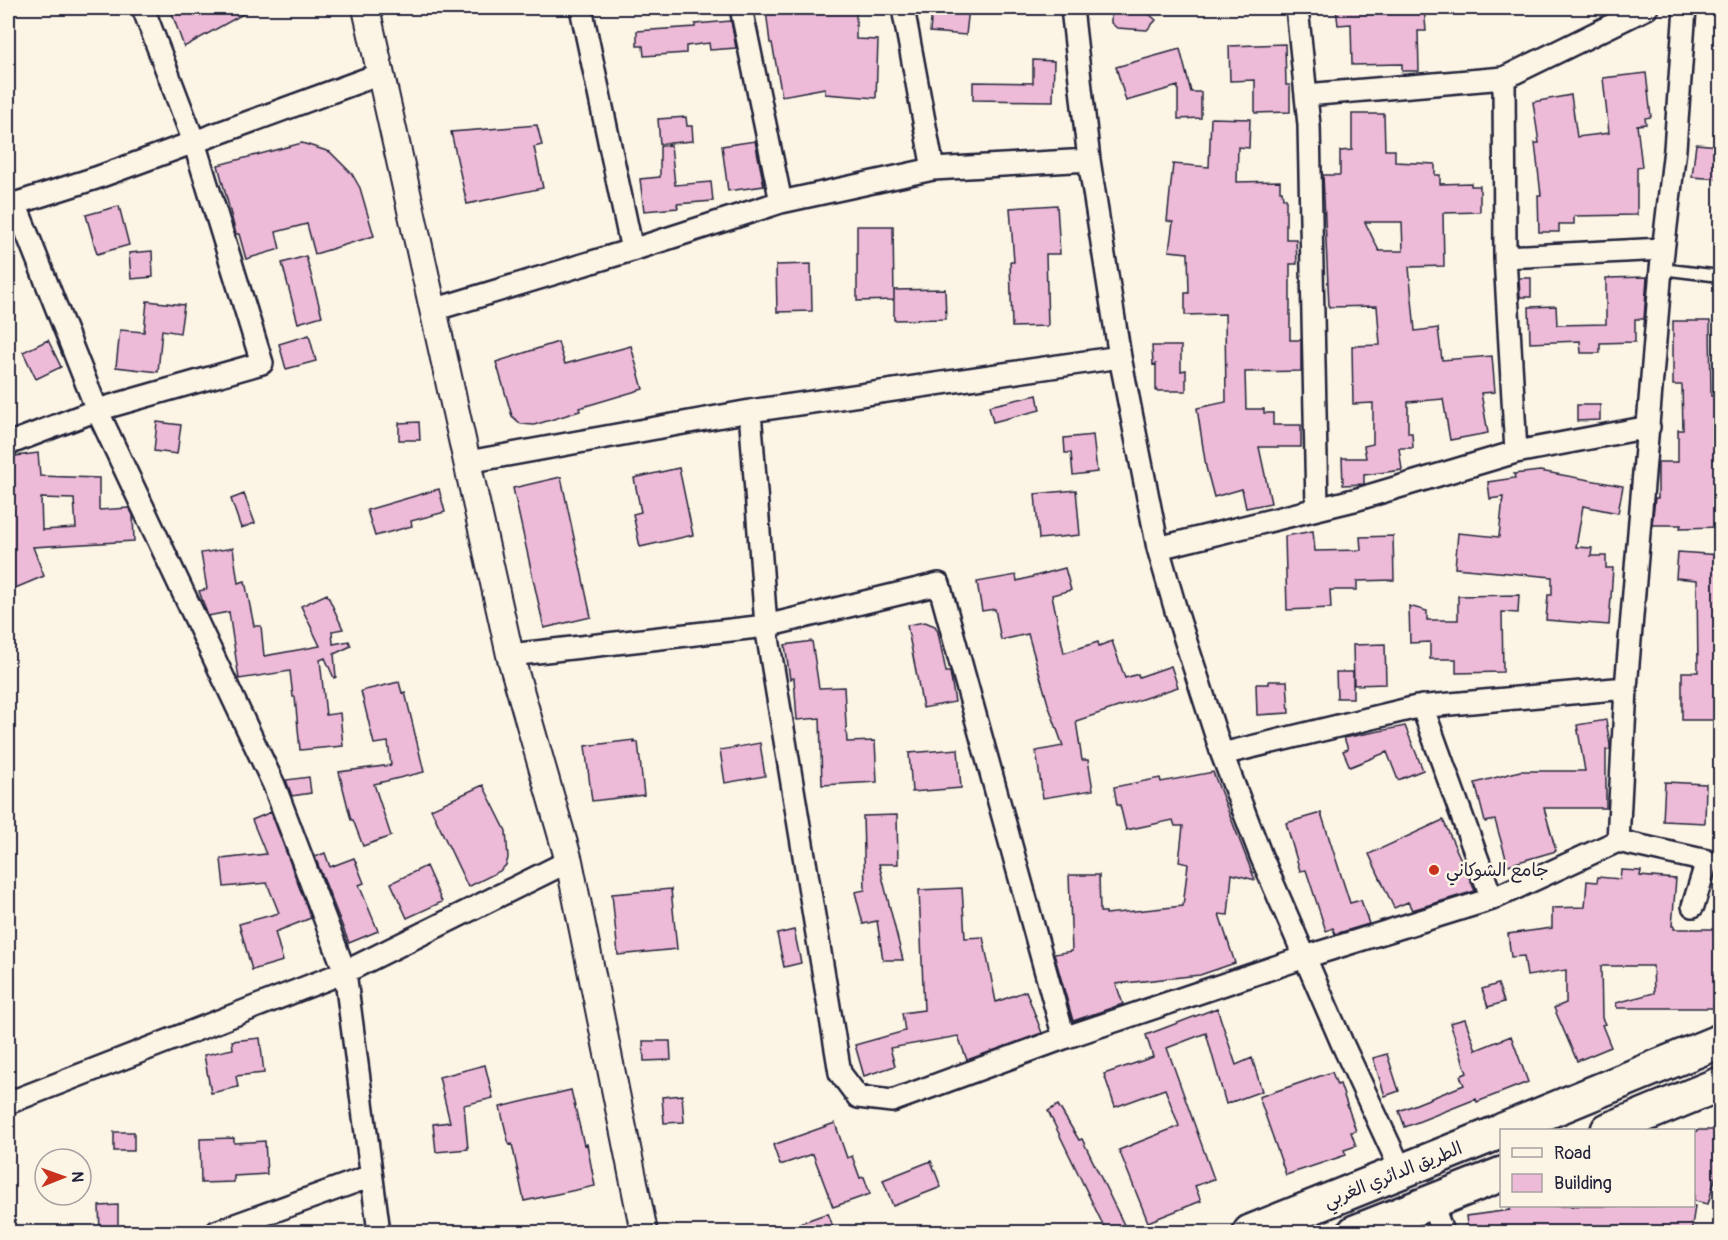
<svg xmlns="http://www.w3.org/2000/svg" width="1728" height="1240" font-family="Pangolin,'Playpen Sans Arabic',sans-serif">
<style>
.building{fill:#edbad7;stroke:#22223b;stroke-width:1.5;fill-rule:evenodd}
.lines{fill:none;stroke-linecap:round;stroke-linejoin:round}
.service-casing{stroke:#22223b;stroke-width:15}
.minor-casing{stroke:#22223b;stroke-width:26}
.tertiary-casing{stroke:#22223b;stroke-width:30}
.primary-casing{stroke:#22223b;stroke-width:38}
.service{stroke:#fcf5e5;stroke-width:10}
.minor{stroke:#fcf5e5;stroke-width:21}
.tertiary{stroke:#fcf5e5;stroke-width:26}
.primary{stroke:#fcf5e5;stroke-width:33}
.poi-dot{fill:#c8321e;stroke:#fcf5e5;stroke-width:2}
.labels{text-anchor:middle;dominant-baseline:central;stroke-width:5;stroke-linejoin:round;paint-order:stroke}
.poi-label{font-size:18px;fill:#22223b;stroke:#fcf5e5;text-anchor:start}
.street-label{font-size:18px;fill:#22223b;stroke:#fcf5e5}
</style>
<rect width="100%" height="100%" fill="#fcf5e5"/>
<filter id="ink" filterUnits="userSpaceOnUse"><feTurbulence type="fractalNoise" baseFrequency=".0167" numOctaves="2"/><feDisplacementMap in="SourceGraphic" scale="12" xChannelSelector="R" yChannelSelector="G"/><feConvolveMatrix kernelMatrix="1 2 1 2 8 2 1 2 1" color-interpolation-filters="sRGB"/></filter>
<g filter="url(#ink)">
<!-- building -->
<path class="building" d="M170 8H254L184 47Z
M784 8H856V39L878 40 876 98 825 94V88L782 96 772 43H770L766 10Z
M932 8H969L966 35 930 32Z
M1111 8H1142L1156 20 1147 30 1117 28 1111 23Z
M1336 8H1424L1426 31H1418L1419 71H1402V64L1352 65 1351 24 1338 25Z
M731 21 736 48 710 50 709 43 686 46V53L644 56 643 46H637V31L695 27V24Z
M1285 44 1286 85H1290V112L1255 113V80L1230 81 1229 46Z
M1180 49 1191 92H1201V118L1178 119V86L1126 101 1116 67Z
M1033 60 1054 61 1053 101 973 100V82L1033 83Z
M1646 73 1651 117 1645 118 1646 124 1637 125 1642 167 1637 168V215L1574 216V224H1559V232H1539L1538 195H1541L1535 143H1539L1533 102 1571 95 1577 137 1609 133 1603 78Z
M1352 114H1384L1385 150H1395V162L1435 164V175H1440V184L1471 183V186H1480V212L1443 213 1444 266 1409 267 1415 331 1438 328 1442 360 1492 356 1495 392 1481 393 1488 433 1450 440 1443 399 1408 402V433H1412L1413 448H1399L1402 470 1364 475V484L1343 485 1342 458H1366L1364 446 1373 444V403L1353 404 1352 346 1380 345 1377 306 1329 307 1323 175H1340V151L1352 150ZM1365 222H1402L1403 251H1379Z
M686 117 687 126H692L693 141 660 144 658 119Z
M1211 118 1250 119 1249 148 1238 147 1237 182 1280 181V191H1282L1283 198H1286V239H1296L1297 264H1290V340H1301V371L1245 372 1246 409H1264V413H1273V425H1301V447H1259L1271 503 1246 508 1242 489 1214 497 1206 467 1197 408 1226 402 1225 314 1185 315V293H1189L1188 253 1169 251 1173 222 1167 221 1173 164 1209 167Z
M537 125 542 145 534 147 543 188 467 204 451 132Z
M755 141 764 186 728 191 722 146Z
M302 143 330 152 352 174 360 188 374 236 315 254 307 224 276 232 280 249 246 259 239 234H236L218 165Z
M1696 144 1720 146 1719 179 1692 177Z
M671 145 675 185 711 182 713 201 677 204 678 208 644 211 640 179 660 177V146Z
M1057 205 1060 254H1046L1048 326 1012 327 1010 262H1014L1010 208Z
M119 206 129 245 97 254 86 215Z
M857 226H893L894 300 857 301Z
M152 251 153 277 131 279 129 253Z
M306 256 322 316 298 323 282 263Z
M811 264 812 311 777 312 776 265Z
M1647 277 1644 319H1635V342L1600 343V353H1581L1580 341 1530 343 1529 307 1556 306 1557 325 1606 324V278Z
M1519 278H1531V297H1520Z
M945 289 946 319 894 320V290Z
M147 301 184 305 180 333 162 330 158 372 116 367 120 330 144 332Z
M1673 321H1710L1711 396H1720V425H1717V464H1720V527L1680 528 1681 525H1652L1655 498H1658V462H1678V430H1683L1682 385H1673Z
M309 335 316 361 286 369 279 344Z
M48 340 61 367 36 379 23 352Z
M558 342 565 364 631 346 643 389 579 408 580 411 534 425 521 424 512 416 496 362Z
M1152 346H1181V371L1186 370V391H1156V364L1153 365Z
M1037 395 1040 410 993 422 989 406Z
M1577 405H1600V420L1577 421Z
M157 422 181 425 177 454 154 451Z
M419 422 420 440H399V423Z
M1093 435 1097 472 1073 475 1071 453H1065L1064 438Z
M38 453 40 476 99 478V510L129 508 133 515 134 541 33 547 44 576 13 589 8 576V504H11L8 457ZM41 498 74 499 76 528 42 530Z
M679 468 693 535 640 547 633 514 641 512 634 478Z
M1540 471 1623 486 1618 513 1583 506 1576 547 1592 548 1591 556H1606V568H1613L1609 625 1546 620 1548 595H1552V577L1455 568 1458 533 1499 537 1503 497 1490 499 1488 482 1515 478 1514 474Z
M561 477 591 617 544 628 513 488Z
M439 489 445 512 411 521 412 526 375 536 367 510Z
M1076 490 1080 535 1039 539 1035 494Z
M244 494 255 523 241 528 231 499Z
M1313 531 1315 551 1361 550 1360 537 1393 536 1394 580 1357 581V590H1330L1331 608 1287 610 1285 536Z
M233 548 238 583 245 581 254 626H261L264 656 320 646 301 606 327 594 343 629 332 631 333 644 349 641 351 646 334 654 336 677 334 678 325 658 320 660 326 715 340 713 343 746 300 750 295 697H293L290 671 239 679 229 612 208 616 199 591 207 589 201 553Z
M1678 552 1720 555V720H1682V672H1698L1697 580 1676 578Z
M1065 568 1071 590 1052 595 1064 653 1098 642 1099 646 1112 641 1125 678 1138 674 1139 677 1171 666 1178 687 1076 721 1082 760H1088L1093 790 1043 798 1036 751 1063 746 1048 704 1028 634 1001 640 995 609 982 611 977 582 1016 575 1017 581Z
M1519 595 1518 613 1502 612 1503 672 1456 673V659H1430V642L1410 643 1409 606 1427 611V620H1458V596Z
M925 622 935 626 938 632 946 672H950L955 702 923 708 907 625Z
M812 641 819 688 844 687 847 742 875 741 877 782 822 785 820 718 797 720 794 678 790 679 785 645Z
M1385 644 1386 684 1354 685 1353 645Z
M1336 672H1353V698H1337Z
M1269 681H1287L1289 713 1257 715 1256 684H1269Z
M399 682 402 693 405 692 424 772 374 784 391 836 363 846 353 820H351L339 772 391 765 388 742 374 744 361 691Z
M1606 720 1610 745V750H1606V808H1544L1556 851 1508 865 1495 820 1485 822 1475 783 1520 771H1585L1577 725Z
M1405 726 1423 770 1398 780 1387 752 1350 767 1343 751 1348 749 1344 738Z
M634 740V743L638 742 644 795 592 801 585 746Z
M760 743 765 776 725 783 720 750Z
M958 749 961 788 912 792 909 753Z
M1213 772 1255 880 1232 874 1228 915 1219 914 1235 963 1200 975 1116 984 1123 1004 1073 1021 1054 954 1072 951 1069 875H1099L1100 912H1106V914L1183 906 1188 864 1179 862 1183 826H1175L1173 820 1126 830 1120 805H1117L1114 787 1160 778 1161 782Z
M309 777 311 793 292 796 286 780Z
M1665 782 1706 784 1705 823 1663 821Z
M483 785 506 831 508 858 506 865 500 871 468 887 431 809Z
M271 812 311 918 275 932 283 961 252 970 239 924 279 913 267 883 224 887 221 859 266 854 252 820Z
M1321 813 1350 903 1361 900 1369 924 1335 934 1333 928 1326 931 1306 870 1300 871 1286 823Z
M897 815 898 864H879L903 960H883L877 921 863 924 855 892 865 890 863 816Z
M1443 820 1475 891 1412 910 1408 902 1394 908 1369 854Z
M325 853 330 867 354 858 364 883 359 885 378 931 349 943 315 857Z
M426 866 442 902 407 918 391 883Z
M1621 870 1641 871 1640 876 1676 879 1672 926H1674V929H1717L1719 1008H1617L1616 1003 1654 993 1653 966H1601L1602 1018 1605 1024 1602 1025 1611 1047 1577 1061 1554 1008 1566 1003V970L1527 976 1524 956 1511 957 1508 934 1552 928V908L1585 907 1587 881 1597 882 1598 877 1620 879Z
M962 888 965 938 983 937 996 1002 1026 991 1042 1033 967 1060 958 1036 890 1048 895 1066 864 1076 855 1045 905 1031 902 1013 924 1010 919 890Z
M671 889 677 949 618 955 612 894Z
M794 930 801 963 784 967 777 934Z
M1498 984 1504 1002 1488 1007 1482 989Z
M1217 1008 1236 1065 1252 1058 1262 1091 1226 1104 1206 1033 1167 1048 1214 1179 1195 1186 1201 1201 1148 1222 1119 1150 1179 1126 1165 1089 1115 1107 1104 1074 1153 1057 1146 1035Z
M1465 1019 1476 1050 1511 1036 1528 1082 1477 1102 1476 1099 1405 1127 1399 1111 1464 1085 1460 1076 1467 1073 1450 1023Z
M260 1038 264 1073 236 1076 238 1087 211 1093 204 1055 233 1049 232 1041Z
M643 1041H670L671 1060 644 1061Z
M1387 1054 1399 1091 1385 1096 1373 1058Z
M485 1065 493 1098 464 1105 468 1149 436 1152 433 1124 450 1122 439 1077Z
M1332 1072 1337 1085 1340 1084 1356 1131 1351 1132 1356 1146 1344 1150 1346 1155 1286 1175 1259 1097Z
M571 1090 584 1145 587 1144 595 1186 524 1201 512 1144 509 1145 500 1107Z
M682 1095 684 1122 664 1123 662 1097Z
M1058 1105 1079 1140 1082 1139 1128 1233H1107L1048 1111Z
M835 1123 847 1158 852 1156 860 1178 864 1177 870 1194 833 1207 813 1154 780 1165 773 1145Z
M1699 1130H1720V1161L1708 1204 1694 1201V1132Z
M114 1132H134V1151H114Z
M234 1138V1143L265 1141 267 1174 234 1176V1182L201 1183 200 1139Z
M931 1161 941 1187 893 1206 883 1180Z
M118 1205V1231H100L99 1206Z
M1510 1206H1695L1691 1233H1468L1466 1216 1510 1210Z
M828 1213 835 1233H781V1230Z"/>
<g class="lines">
<defs>
<path id="service" d="M1661 269 1720 276"/>
<path id="minor" d="M581 8 632 250
M741 8 781 202
M903 8 933 169
M1072 8 1089 160 1120 357 1158 548 1177 614 1222 754 1261 856 1342 1043 1402 1172
M1297 8 1309 125 1317 507
M1306 95 1504 78
M15 203 97 410 274 785 345 972 379 1232
M8 206 96 178 380 74
M1505 257 1663 249
M433 310 632 250 781 202 933 169 1089 160
M750 411 766 626 840 1073 858 1097 892 1101 1064 1038 1305 957 1492 899 1618 841 1626 688 1661 269 1675 149 1685 8
M8 444 97 410 262 363 194 142 143 8
M1516 452 1505 257 1504 78 1647 8
M468 462 750 411 1120 357
M1158 548 1358 499 1516 452 1649 427
M510 655 766 626 939 584 1064 1038
M1422 706 1492 899
M1222 754 1417 707 1626 688
M1618 841 1707 861 1693 906
M8 1103 345 972 569 861
M1432 1203 1442 1232
M216 1232 371 1176"/>
<path id="tertiary" d="M366 8 510 655 569 861 644 1232"/>
<path id="primary" d="M1503 1130 1720 1041
M1608 1130 1720 1084
M1250 1232 1502 1131
M1355 1232 1502 1174"/>
</defs>
<!-- service casing -->
<use href="#service" class="service-casing"/>
<!-- minor casing -->
<use href="#minor" class="minor-casing"/>
<!-- tertiary casing -->
<use href="#tertiary" class="tertiary-casing"/>
<!-- primary casing -->
<use href="#primary" class="primary-casing"/>
<!-- service -->
<use href="#service" class="service"/>
<!-- minor -->
<use href="#minor" class="minor"/>
<!-- tertiary -->
<use href="#tertiary" class="tertiary"/>
<!-- primary -->
<use href="#primary" class="primary"/>
</g>
</g>
<!-- markers -->
<circle class="poi-dot" cx="1434" cy="870" r="6"/>
<g class="labels">
<!-- poi labels -->
<g class="poi-label">
<text x="1446" y="870">جامع الشوكاني</text>
</g>
<!-- street labels -->
<g class="street-label">
<text transform="translate(1393 1175) rotate(-22)">الطريق الدائري الغربي</text>
</g>
</g>
<!-- margin -->
<rect width="1728" height="1240" fill="none" stroke="#fcf5e5" stroke-width="30"/>
<rect x="15" y="15" width="1698" height="1210" fill="none" stroke="#22223b" stroke-width="2" filter="url(#ink)"/>
<!-- legend -->
<rect x="1500" y="1129" width="195" height="78" fill="#fcf5e5" stroke="#a5a1a1" stroke-width="1.5"/>
<rect x="1512" y="1148" width="30" height="9" fill="#fcf5e5" stroke="#a5a1a1" stroke-width="1.5"/>
<text x="1554" y="1159" font-size="18" fill="#22223b">Road</text>
<rect x="1512" y="1174" width="30" height="18" fill="#edbad7" stroke="#a5a1a1" stroke-width="1.5"/>
<text x="1554" y="1189" font-size="18" fill="#22223b">Building</text>
<!-- north arrow -->
<g transform="translate(63 1177) rotate(89)"><circle r="28" fill="#fcf5e5" stroke="#a5a1a1" stroke-width="1.5"/>
<path d="M0-4.5L10 22L0 15L-10 22Z" fill="#c8321e"/>
<text y="-9" font-size="16" font-weight="bold" text-anchor="middle" fill="#22223b">N</text>
</g>
</svg>
